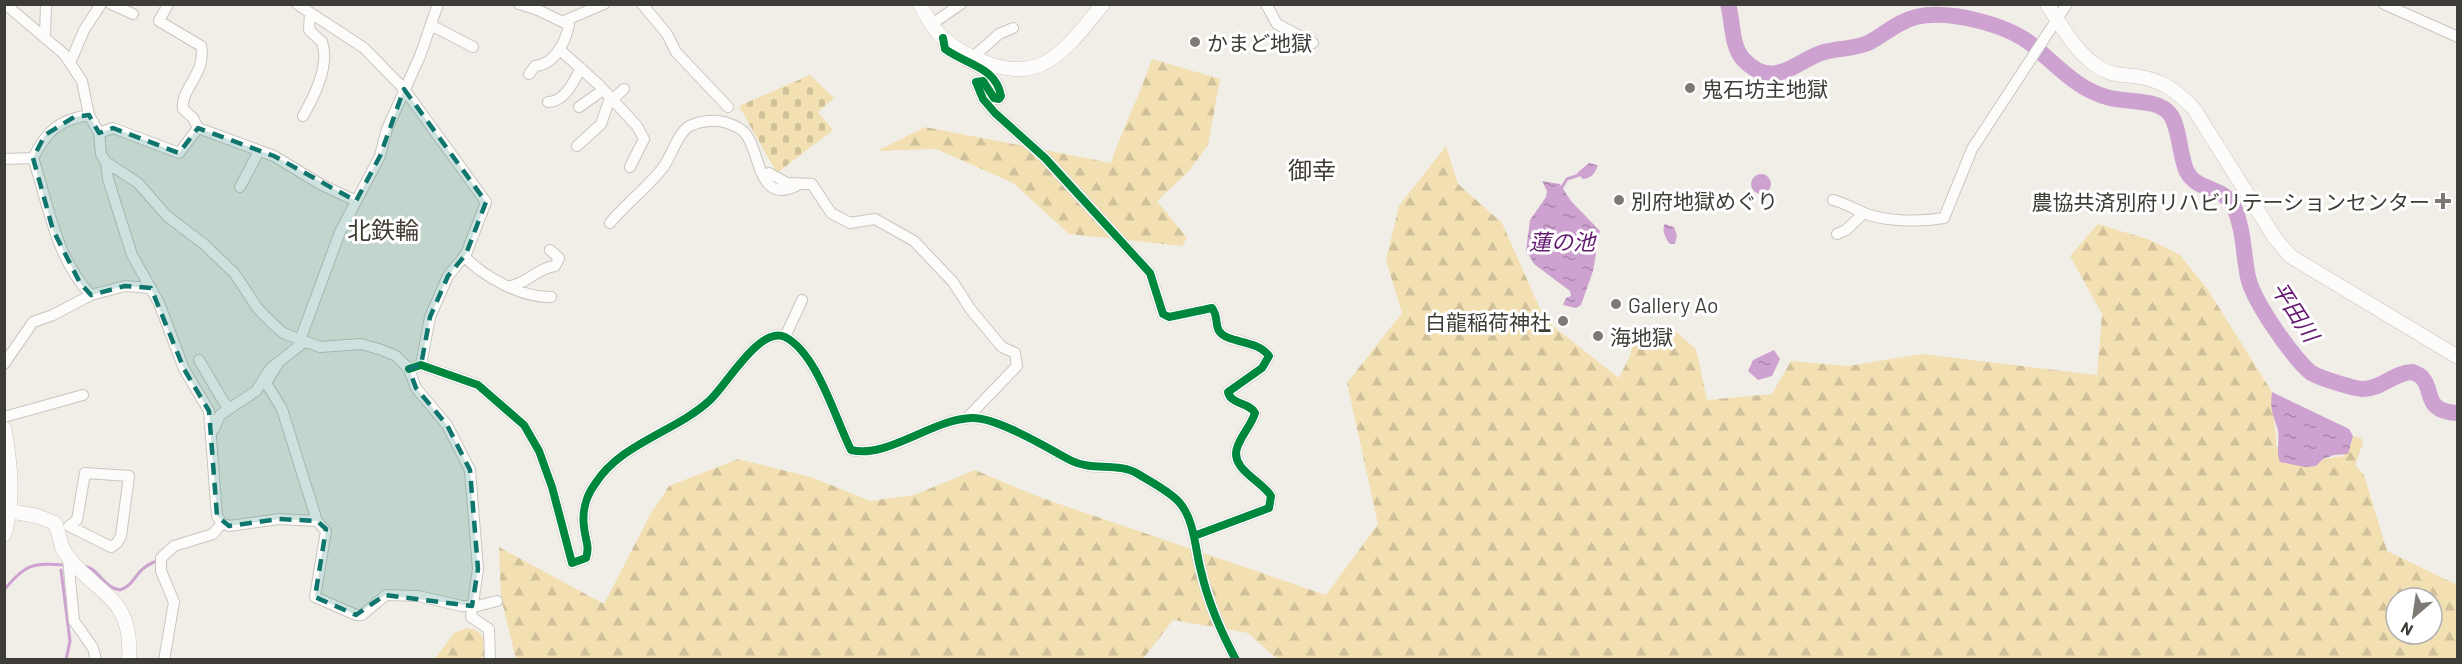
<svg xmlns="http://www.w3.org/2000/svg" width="2462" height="664" font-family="Barlow,'Noto Sans JP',sans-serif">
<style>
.forest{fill:url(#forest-firs);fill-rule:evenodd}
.cemetery{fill:url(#cemetery-stones)}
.water{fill:url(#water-ripples)}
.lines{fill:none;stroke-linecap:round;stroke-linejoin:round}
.stream{stroke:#cda2d1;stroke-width:3}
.river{stroke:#cda2d1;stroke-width:16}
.minor-casing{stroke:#c8c6c0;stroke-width:12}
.tertiary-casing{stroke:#c8c6c0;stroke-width:15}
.secondary-casing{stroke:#c8c6c0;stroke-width:16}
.minor{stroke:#fdfcfb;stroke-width:10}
.tertiary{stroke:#fdfcfb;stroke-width:14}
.secondary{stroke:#fdfcfb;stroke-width:15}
.cycleway-casing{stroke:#fff;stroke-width:11}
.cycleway{stroke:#00873e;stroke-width:8}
.marked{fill:#0f766e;fill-opacity:0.2;stroke:#0f766e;stroke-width:4.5;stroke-dasharray:12 8;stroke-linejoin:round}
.poi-dot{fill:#7d7a75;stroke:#fff;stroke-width:2}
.labels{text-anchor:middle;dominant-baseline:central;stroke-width:6;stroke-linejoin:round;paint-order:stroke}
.poi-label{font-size:21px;fill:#3e3c37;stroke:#fff;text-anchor:start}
.water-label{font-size:22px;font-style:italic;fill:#641970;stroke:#fff}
.quarter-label{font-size:24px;fill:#403c31;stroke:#fff}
</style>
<defs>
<pattern id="forest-firs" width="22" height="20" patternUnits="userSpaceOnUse" patternTransform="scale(1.5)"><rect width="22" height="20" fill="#f2e0b3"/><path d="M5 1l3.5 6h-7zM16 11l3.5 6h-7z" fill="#d1c19b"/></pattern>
<pattern id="cemetery-stones" width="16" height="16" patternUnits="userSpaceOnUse" patternTransform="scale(1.5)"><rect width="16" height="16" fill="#f2e0b3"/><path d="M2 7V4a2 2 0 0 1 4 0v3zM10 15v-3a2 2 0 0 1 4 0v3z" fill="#d1c19b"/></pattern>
<pattern id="water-ripples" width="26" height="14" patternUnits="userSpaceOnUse" patternTransform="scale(1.5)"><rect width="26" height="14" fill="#cda2d1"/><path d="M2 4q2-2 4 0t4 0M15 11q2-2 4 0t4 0" fill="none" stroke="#a885aa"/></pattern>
</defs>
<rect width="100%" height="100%" fill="#f1eee7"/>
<!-- forest -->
<path class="forest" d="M1152 59 1220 79 1208 145 1189 171 1157 201 1187 238 1182 246 1069 234 1013 183 936 149 877 151 925 127 1111 163C1123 127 1140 95 1152 59Z
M1446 146 1458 184 1502 223 1545 320 1619 378 1630 356 1635 336 1667 324 1696 349 1707 400 1772 394 1791 361 1848 366 1922 354 2097 375 2102 314 2070 256 2098 224 2150 240 2180 255 2208 290 2272 392C2270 411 2277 426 2276 446L2316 466 2323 459 2343 456 2351 445 2353 436 2361 438 2363 443 2355 465 2364 475 2387 551 2455 584 2457 581V659L1278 660 1248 633 1173 620 1143 659H516L501 598 499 547 604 604 650 515 669 486 738 459 814 478 870 501 914 495 975 470 1039 497 1326 595 1378 524 1347 383 1402 313 1386 260 1399 206ZM2396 598H2432V634H2396Z
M467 628 476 630 483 637 485 659 434 660 454 633Z"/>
<!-- cemetery -->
<path class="cemetery" d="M810 75 834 98 818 112 833 130 777 173 739 106Z"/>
<!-- water -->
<path class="water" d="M1589 163 1598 165C1595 173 1592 178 1583 179L1577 173Z
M1751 184a10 10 0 1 1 20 0a10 10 0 1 1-20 0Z
M1542 181 1560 184 1571 201 1600 231 1593 271 1581 305 1576 308 1563 305 1566 298 1571 296 1570 291 1534 264 1526 250 1530 220 1546 197 1547 191Z
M1665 224 1674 227 1677 235 1675 244H1670C1666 239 1661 230 1665 224Z
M1774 350 1780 359 1772 376 1758 380 1748 371 1753 360Z
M2272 392 2349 429 2353 436 2348 454 2334 455 2323 459 2316 466 2305 467 2280 462C2275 450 2281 438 2277 427 2272 412 2270 409 2272 392Z"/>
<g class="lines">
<!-- stream -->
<path class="stream" d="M1561 189 1567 179 1579 175
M82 566C98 566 103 588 120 590 137 584 133 571 154 562
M61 570 70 641 66 660
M4 590C26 563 33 563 66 565
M4 658 7 660"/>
<!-- river -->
<path class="river" d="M1728 4C1733 21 1731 46 1743 59 1774 92 1796 60 1824 52 1838 48 1857 49 1870 42 1885 34 1899 21 1916 17 1949 9 2011 25 2036 48 2059 68 2080 91 2110 98 2126 102 2157 99 2169 113 2180 125 2179 156 2187 172 2198 192 2224 186 2234 207 2244 230 2243 253 2248 277 2253 301 2291 355 2310 372 2316 377 2355 389 2363 389 2382 389 2393 373 2412 372 2440 380 2416 412 2458 413"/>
<defs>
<path id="minor" d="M5 4 64 54 82 81 89 115 99 133 101 154 106 162 138 183 167 216 205 245 235 274 258 309 273 324 283 333 320 347 361 344 382 350 396 356 409 369 416 388 447 425 470 470 478 569 471 617 489 629 490 660
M111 4 133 14
M168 4 159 21 201 46C207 73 180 89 183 109L193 118 198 128 274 156 320 184 356 201
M297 4 364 48 404 89 486 202 466 254 448 276 430 317 421 365
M519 4 538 10 569 25C565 43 555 64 535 66L529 74
M642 4 667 34 676 52 728 107
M1266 4 1277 24 1313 43
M2384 4 2458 37
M564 21 604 4
M932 24 961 4
M431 25 473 47
M45 37 46 4
M943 38 945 49C967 65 996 67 1001 96L999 99 994 98 983 81 976 82 983 99 995 113 1045 158 1150 273 1163 314 1169 317 1212 308C1218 315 1215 324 1219 331 1228 344 1257 339 1269 356L1262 368 1228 392C1231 405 1249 402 1255 413 1251 426 1241 435 1237 448 1230 469 1262 481 1271 496L1269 508 1194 536
M559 49 598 84 637 126 644 139 630 167
M972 58 999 34 1013 28
M70 63 84 30 101 4
M612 100 624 89
M548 102C565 102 574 81 581 68
M579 107 603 90
M89 115C58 120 47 131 33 158 49 206 55 257 91 295
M303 116C314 97 330 64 322 42L309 30 310 13
M99 133 113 128 179 153 198 128
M577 146 601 124 610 98
M4 159 33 158
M106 162 108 179 132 255 159 303 184 369 209 411 217 516 222 523 229 526 279 519 317 521
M769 173 787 183 812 184 831 213 850 223 875 219 914 241 953 282 971 310 1002 347 1015 353 1017 366 967 418
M240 187 259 151
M1833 200C1844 203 1853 208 1864 213 1886 222 1920 222 1944 218L1972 149 2067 4
M610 223C626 203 649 187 664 166 671 156 678 134 688 127 696 122 710 120 719 121 727 122 739 127 744 132 761 149 756 205 796 186
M1837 234 1846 230 1864 213
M464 256C483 277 523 298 551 297
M511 286C528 283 537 268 555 266L559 258 550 250
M785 337 802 300
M300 340 340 232 380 156 387 129 420 56 438 4
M199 360 225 404 230 408
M4 364 33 322 53 315 91 295 125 286 151 288
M277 365 266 383 282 409 317 521 326 531 315 597 356 615H362L386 595 418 596 462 606H477L497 601
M409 369 421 365 478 385 524 425 539 451 552 487 572 563 586 558C590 546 585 539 584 527 582 512 586 496 595 484 621 443 675 432 709 401 726 386 760 325 785 337 817 353 835 418 851 450 888 459 932 419 972 418 997 417 1049 449 1072 461 1092 471 1119 462 1138 474 1151 482 1169 491 1179 502 1195 520 1195 550 1201 571 1208 602 1221 632 1236 660
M4 417 83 395
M214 429 220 415 256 391 270 369 304 342
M85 473 129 476 121 536 117 543 111 547 69 526 77 520Z
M68 558 74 621 93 648 96 660
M164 660 174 602 161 571V558L174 546 213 534 222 523"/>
<path id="tertiary" d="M920 4C926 16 934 30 944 39 970 60 1016 81 1048 61 1070 48 1086 24 1103 4
M2047 4C2061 25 2078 56 2100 68 2111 75 2123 75 2135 76 2162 80 2176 90 2194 109L2275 238 2290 256 2458 357
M9 511 37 516 55 523C61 535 58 545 68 557 101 598 133 597 129 660"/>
<path id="secondary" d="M4 429C10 465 14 499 4 534"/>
</defs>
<!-- minor casing -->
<use href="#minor" class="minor-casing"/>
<!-- tertiary casing -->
<use href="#tertiary" class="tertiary-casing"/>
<!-- secondary casing -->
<use href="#secondary" class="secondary-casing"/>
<!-- minor -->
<use href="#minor" class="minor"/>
<!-- tertiary -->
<use href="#tertiary" class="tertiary"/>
<!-- secondary -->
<use href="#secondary" class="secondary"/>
<defs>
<path id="cycleway" d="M943 38 945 49C967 65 996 67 1001 96L999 99 994 98 983 81 976 82 983 99 995 113 1045 158 1150 273 1163 314 1169 317 1212 308C1218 315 1215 324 1219 331 1228 344 1257 339 1269 356L1262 368 1228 392C1231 405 1249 402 1255 413 1251 426 1241 435 1237 448 1230 469 1262 481 1271 496L1269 508 1194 536
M409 369 421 365 478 385 524 425 539 451 552 487 572 563 586 558C590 546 585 539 584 527 582 512 586 496 595 484 621 443 675 432 709 401 726 386 760 325 785 337 817 353 835 418 851 450 888 459 932 419 972 418 997 417 1049 449 1072 461 1092 471 1119 462 1138 474 1151 482 1169 491 1179 502 1195 520 1195 550 1201 571 1208 602 1221 632 1236 660"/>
</defs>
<!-- cycleway casing -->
<use href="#cycleway" class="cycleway-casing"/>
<!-- cycleway -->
<use href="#cycleway" class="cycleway"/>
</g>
<!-- marked area -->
<path class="marked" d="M404 89 486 202 466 254 448 276 430 317 421 365 409 369 416 388 447 425 470 470 478 569 472 606 385 595 356 615 315 597 326 529 317 521 279 519 229 526 217 516 209 411 184 369 151 288 125 286 91 295 80 283 53 230 33 158 45 135 74 117 89 115 99 133 113 128 179 153 198 128 274 156 356 201 380 156Z"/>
<!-- markers -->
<g class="poi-dot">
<circle cx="1195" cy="42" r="6"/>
<circle cx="1690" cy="88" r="6"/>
<circle cx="1619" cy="200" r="6"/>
<path d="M2440 192h6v6h6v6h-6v6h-6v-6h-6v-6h6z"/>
<circle cx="1616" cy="304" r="6"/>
<circle cx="1563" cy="321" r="6"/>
<circle cx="1598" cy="336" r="6"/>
</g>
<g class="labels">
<!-- poi labels -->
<g class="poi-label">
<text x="1207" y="42">かまど地獄</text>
<text x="1702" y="88">鬼石坊主地獄</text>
<text x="1631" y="200">別府地獄めぐり</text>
<text x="2430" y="201" text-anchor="end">農協共済別府リハビリテーションセンター</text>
<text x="1628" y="304">Gallery Ao</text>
<text x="1551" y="321" text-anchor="end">白龍稲荷神社</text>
<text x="1610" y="336">海地獄</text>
</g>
<!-- water labels -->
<g class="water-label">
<text x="1562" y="241">蓮の池</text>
<text transform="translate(2296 311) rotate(57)">平田川</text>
</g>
<!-- quarter labels -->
<g class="quarter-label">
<text x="1312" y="169">御幸</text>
<text x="383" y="229">北鉄輪</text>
</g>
</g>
<!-- border -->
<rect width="2462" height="664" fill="none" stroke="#3e3c37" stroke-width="12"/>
<!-- north arrow -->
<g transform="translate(2414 616) rotate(209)"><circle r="28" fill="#ffffff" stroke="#b2b1af" stroke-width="1.5"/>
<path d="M0-4.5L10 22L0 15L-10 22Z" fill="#7d7a75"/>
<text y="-9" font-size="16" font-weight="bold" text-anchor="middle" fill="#3e3c37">N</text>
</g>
</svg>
